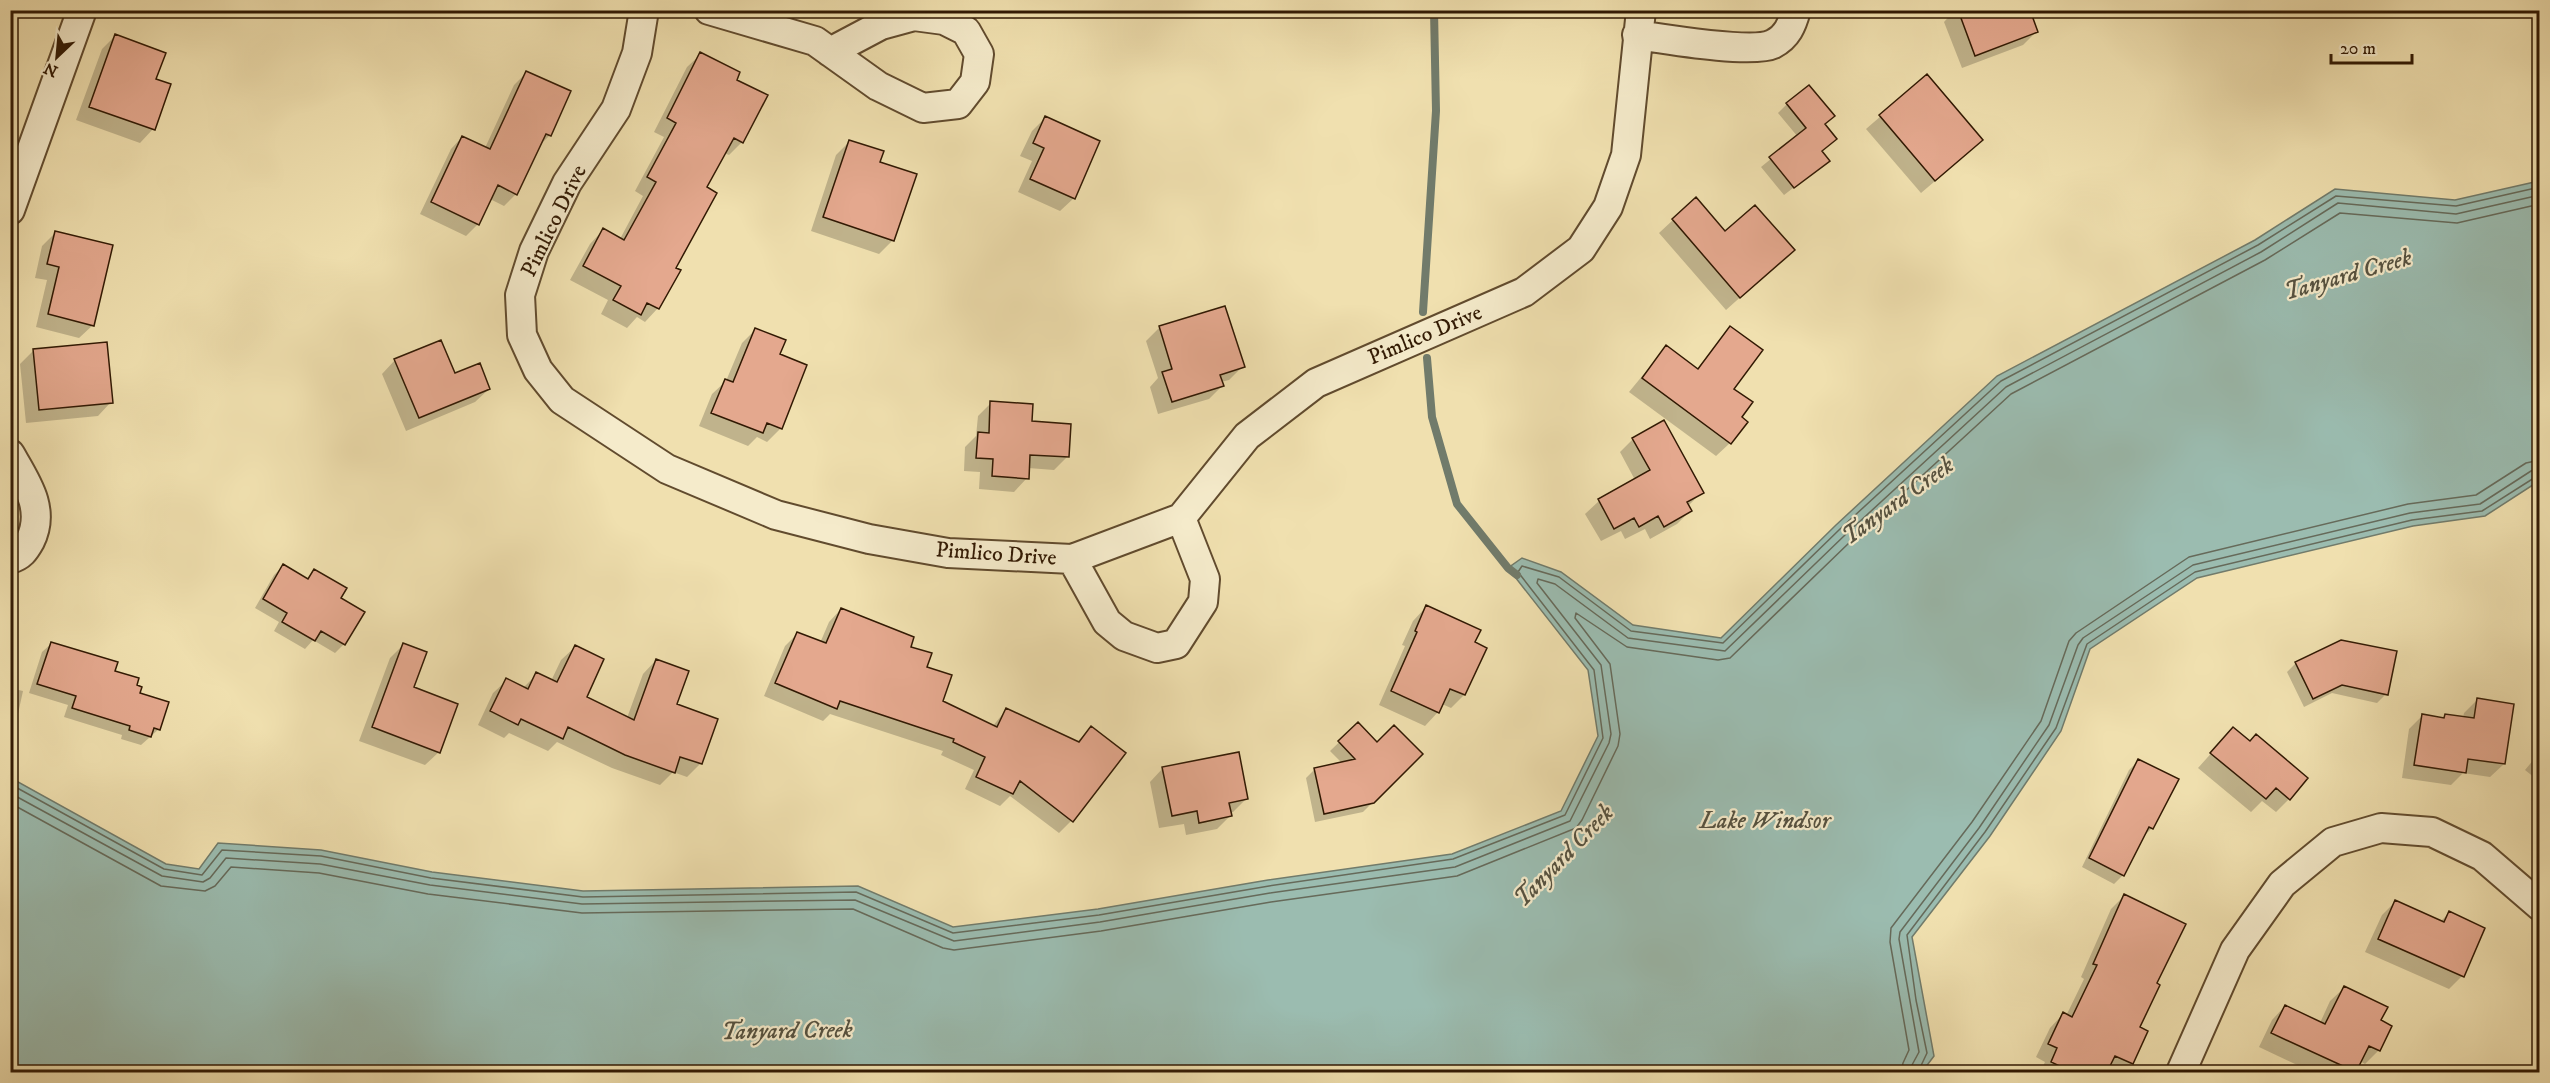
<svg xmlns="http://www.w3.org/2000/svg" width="2550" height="1083" font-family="'IM FELL DW Pica',serif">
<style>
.water{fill:#9bbcb0;stroke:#717b6b;stroke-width:1.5}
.shadow{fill:#0003}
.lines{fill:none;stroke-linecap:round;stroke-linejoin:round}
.shore{stroke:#666a5a;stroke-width:1.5}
.stream{stroke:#717b6b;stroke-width:8}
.building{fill:#e4a88e;stroke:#311903;stroke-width:1.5}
.street-casing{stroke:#614b2e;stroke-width:32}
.street{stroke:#f5ebcb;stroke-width:28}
.labels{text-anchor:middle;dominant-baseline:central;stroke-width:4.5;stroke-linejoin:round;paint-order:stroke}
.street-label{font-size:22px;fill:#311903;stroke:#f5ebcb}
.water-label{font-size:24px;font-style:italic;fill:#565240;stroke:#f5ebcb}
</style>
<rect width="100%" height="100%" fill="#f0e0af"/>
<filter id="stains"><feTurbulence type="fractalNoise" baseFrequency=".00333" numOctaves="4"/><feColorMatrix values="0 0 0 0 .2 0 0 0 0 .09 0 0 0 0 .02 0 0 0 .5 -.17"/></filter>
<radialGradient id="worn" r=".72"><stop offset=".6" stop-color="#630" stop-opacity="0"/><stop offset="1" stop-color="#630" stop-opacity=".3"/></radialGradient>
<!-- water -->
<path class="water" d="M2539 181V481L2485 516 2413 526 2197 578 2090 649 2061 731 1990 836 1912 937 1934 1056 1922 1072H11V778L166 864 199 869 218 843 321 850 432 872 583 891 858 886 953 927 1098 909 1268 880 1452 854 1561 811 1598 736 1588 670 1508 568 1522 558 1561 572 1633 625 1721 638 1836 525 1997 376 2255 240 2335 189 2455 200Z"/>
<!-- shadow -->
<path class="shadow" d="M10 10H18L10 29Z
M1955 10H2028L2036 32 2023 45 1962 68 1944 22Z
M115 36 155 80 153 129 140 143 76 120 102 49Z
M701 54 735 80 742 142 729 155 724 153 705 188 658 308 645 322 637 317 627 328 601 314 608 300 570 280 590 244 603 230 620 239 643 196 635 191 664 137 654 132 687 67Z
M526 73 550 135 537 148 516 194 504 206 490 199 478 224 466 236 420 214 451 149 462 137 485 148 514 85Z
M1927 76 1968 153 1921 193 1866 129Z
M1787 104 1833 116 1824 125 1820 152 1828 161 1784 195 1761 167 1798 137 1778 113Z
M1045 118 1074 198 1060 211 1018 192 1032 161 1020 156 1032 131Z
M850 141 878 162 893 240 879 254 811 231 836 155Z
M1673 220 1793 250 1726 310 1659 233Z
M55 233 93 325 79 338 36 327 47 280 35 278 42 246Z
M1160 327 1243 366 1229 380 1221 382 1222 386 1209 399 1158 414 1150 387 1158 378 1146 341Z
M1730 328 1732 389 1740 418 1730 443 1716 456 1629 392 1666 347 1696 370Z
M755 330 778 355 781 428 767 442 757 437 748 446 699 426 712 394 726 381 742 343Z
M33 351 111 402 98 416 26 423 20 364Z
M395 360 454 375 489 389 475 402 406 431 382 374Z
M991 403 1030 422 1068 456 1054 470 1028 468 1027 478 1014 492 979 489 980 472 964 471 965 447 976 436 978 416Z
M1633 439 1702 492 1688 506 1690 511 1677 524 1650 539 1645 529 1625 539 1621 531 1601 541 1585 514 1599 501 1635 480 1620 452Z
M283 566 306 580 314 571 339 599 344 644 335 653 313 640 305 649 274 631 279 622 255 608 274 575Z
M1426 607 1473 643 1464 695 1451 708 1442 704 1438 712 1425 726 1379 705 1405 646 1402 645 1413 621Z
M841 609 910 648 925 668 941 702 992 727 1006 710 1077 742 1091 728 1071 821 1059 833 1010 796 1000 806 965 789 974 770 941 755 943 751 830 714 823 721 764 696 785 646 798 633 820 643 829 622Z
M51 644 113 672 138 694 159 729 141 745 121 739 122 735 64 717 68 705 29 693 42 652Z
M403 645 412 688 439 752 425 765 359 741 390 658Z
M575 647 585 698 627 718 643 674 656 660 701 763 687 777 673 772 660 785 612 768 557 742 548 751 509 733 504 738 478 725 493 693 507 680 523 688 537 674 551 681 561 660Z
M2296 663 2386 694 2377 703 2332 693 2304 707 2287 672Z
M10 688 23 691 14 732 10 736Z
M2477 700 2504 764 2490 777 2463 773 2451 785 2402 778 2409 729 2422 716 2442 719 2445 716 2463 718 2464 713Z
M1358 724 1377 744 1421 754 1363 812 1315 822 1306 778 1315 769 1342 763 1330 751Z
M2233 729 2289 799 2276 812 2262 801 2251 812 2198 768Z
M2540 752V782L2525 770Z
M2138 761 2152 828 2143 837 2123 875 2114 884 2082 867 2129 770Z
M1163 768 1247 798 1233 812 1229 813 1230 816 1217 829 1186 835 1184 824 1159 828 1150 782Z
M2124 896 2155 984 2138 1028 2146 1032 2132 1063 2123 1072H2040L2045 1062 2036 1057 2050 1028 2063 1014 2066 1016 2084 979 2081 977 2111 909Z
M2395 902 2440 922 2449 913 2462 976 2449 989 2365 952 2382 915Z
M2344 988 2379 1021V1050L2365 1064 2360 1061 2354 1072H2312L2259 1047 2272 1020 2285 1006 2320 1023 2330 1001Z"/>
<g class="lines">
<!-- shore -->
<path class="shore" d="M10 784 164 869 202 875 222 850 321 856 431 878 583 897 856 892 953 933 1099 915 1269 886 1453 859 1565 815 1603 738 1594 670 1518 572 1522 566 1559 577 1631 631 1723 643 1840 529 2001 381 2258 245 2336 196 2456 206 2540 187
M10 793 162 876 203 882 210 878 226 858 320 864 430 885 582 904 855 900 954 941 1100 922 1270 893 1455 867 1570 821 1609 743 1611 734 1601 665 1537 583 1538 579 1555 584 1628 638 1725 651 1845 535 2006 387 2261 252 2338 203 2456 214 2540 195
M10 803 161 886 205 891 215 886 231 867 319 873 428 894 582 913 853 909 943 948 954 950 1101 931 1271 902 1457 876 1576 828 1582 820 1618 746 1620 734 1610 664 1575 618 1576 613 1627 647 1718 660 1730 658 1851 541 2011 394 2265 260 2340 213 2457 223 2540 204
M1901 1072 1903 1063 1909 1050 1890 942 1891 928 1972 822 2041 721 2069 641 2076 633 2189 557 2408 504 2476 495 2526 463 2540 460
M1910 1072 1912 1065 1919 1052 1899 939 1900 932 1979 828 2049 725 2078 645 2083 638 2193 565 2410 513 2480 504 2531 471 2540 469
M1918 1072 1927 1053 1916 1000 1907 935 1985 832 2056 728 2087 644 2195 572 2412 520 2482 511 2534 478 2540 477"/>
<!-- stream -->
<path class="stream" d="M1423 312 1436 111 1434 10
M1427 358 1432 417 1457 504 1508 568 1517 575"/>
</g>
<!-- building -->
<path class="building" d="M1958 10H2030L2038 32 1975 56Z
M115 34 166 53 156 79 171 84 155 130 89 107Z
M700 52 740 72 737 80 768 95 743 143 734 138 707 187 717 193 676 268 681 270 659 309 647 303 641 315 613 300 621 286 583 266 603 228 624 240 656 182 647 177 676 123 667 118Z
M526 71 571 91 551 136 546 134 517 195 498 185 479 225 431 202 462 136 490 149Z
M1927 74 1983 140 1935 181 1879 115Z
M1809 85 1835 116 1825 124 1837 139 1822 151 1830 161 1794 188 1769 157 1806 128 1786 103Z
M1045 116 1100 141 1075 199 1030 179 1044 148 1033 143Z
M849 140 884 151 880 162 917 174 894 241 823 217Z
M1696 197 1725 231 1755 205 1795 250 1740 298 1672 219Z
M55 231 113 245 94 326 48 314 59 267 47 264Z
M1225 306 1245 367 1220 375 1224 386 1172 402 1162 372 1172 369 1159 326Z
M1730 326 1763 350 1734 389 1753 402 1742 417 1748 422 1731 444 1642 378 1666 345 1698 369Z
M755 328 786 340 780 354 807 365 782 429 767 423 763 433 711 413 725 379 733 382Z
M441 340 455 373 480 363 490 389 419 418 394 359Z
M107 342 113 403 39 410 33 349Z
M990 401 1033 404 1032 421 1071 424 1069 457 1030 455 1029 479 992 476 993 459 976 458 978 432 989 433Z
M1664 420 1704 493 1687 502 1692 511 1664 527 1658 516 1639 527 1634 518 1614 529 1598 499 1650 470 1632 438Z
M283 564 308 579 314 569 347 588 341 598 365 612 345 645 321 631 315 641 282 622 287 613 263 599Z
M1426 605 1481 630 1475 642 1487 648 1465 695 1450 689 1439 713 1391 691 1417 632 1415 631Z
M841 608 914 637 911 647 932 653 927 667 952 675 943 701 997 727 1006 708 1079 742 1091 726 1126 753 1073 822 1020 781 1013 794 976 777 985 757 953 742 954 739 840 701 837 709 775 683 797 632 826 643Z
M2341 640 2397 651 2388 695 2342 685 2313 699 2295 662Z
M51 642 118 662 115 671 139 678 137 685 142 687 140 693 169 702 160 730 154 728 151 737 129 730 130 726 72 708 76 696 37 684Z
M403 643 427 652 414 687 458 704 440 753 372 727Z
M575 645 604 659 587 697 634 720 656 659 689 671 677 704 718 719 702 764 680 757 675 773 625 755 568 727 563 739 521 719 518 725 490 711 506 678 528 689 536 672 557 682Z
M2477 698 2514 704 2505 764 2468 759 2466 773 2414 765 2422 714 2444 718 2445 714 2474 718Z
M1358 722 1377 742 1394 725 1423 754 1374 803 1324 814 1314 768 1355 759 1338 741Z
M2233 727 2250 741 2256 734 2308 778 2290 800 2276 788 2266 799 2210 753Z
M1239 752 1248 799 1229 803 1232 816 1199 823 1197 811 1172 816 1162 767Z
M2138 759 2179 779 2153 829 2149 827 2124 876 2089 858Z
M2124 894 2186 924 2157 983 2160 985 2140 1027 2148 1031 2133 1064 2115 1056 2107 1072H2072L2051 1062 2057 1048 2048 1044 2063 1012 2072 1017 2097 965 2093 964Z
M2395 900 2444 922 2449 911 2485 928 2464 977 2378 939Z
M2344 986 2388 1007 2381 1020 2392 1026 2380 1051 2369 1046 2356 1072 2271 1033 2285 1005 2325 1024Z"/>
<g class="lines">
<defs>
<path id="street" d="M644 10 637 53 616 109 567 183 534 251 520 295 522 335 538 370 562 400 667 469 776 515 869 539 948 553 1072 559 1181 518 1247 436 1316 383 1524 292 1581 249 1608 207 1626 155 1641 10
M709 10 815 41 878 86 923 108 958 104 975 82 979 54 966 31 944 20 914 16 881 25 830 52
M1637 35C1665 39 1752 54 1773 44 1787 37 1792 25 1796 10
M10 210 82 10
M10 454C26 482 46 509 30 541 25 550 21 556 10 559
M1072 559 1107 622 1124 636 1157 648 1176 644 1203 602 1205 579 1181 518
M2181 1072 2235 950 2282 884 2333 842 2381 828 2432 832 2482 856 2540 906"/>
</defs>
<!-- street casing -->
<use href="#street" class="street-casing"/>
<!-- street -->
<use href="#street" class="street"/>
</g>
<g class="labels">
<!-- street labels -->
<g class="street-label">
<text transform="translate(554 221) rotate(-64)">Pimlico Drive</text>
<text transform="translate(1425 335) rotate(-23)">Pimlico Drive</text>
<text transform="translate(996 554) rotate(4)">Pimlico Drive</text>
</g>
<!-- water labels -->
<g class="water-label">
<text transform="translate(2348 275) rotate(-16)">Tanyard Creek</text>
<text transform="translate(1898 501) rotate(-36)">Tanyard Creek</text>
<text x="1765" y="821">Lake Windsor</text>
<text transform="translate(1564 856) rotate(-46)">Tanyard Creek</text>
<text transform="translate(787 1031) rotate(-1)">Tanyard Creek</text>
</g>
</g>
<!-- margin -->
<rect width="2550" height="1083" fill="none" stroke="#f0e0af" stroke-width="36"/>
<rect x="12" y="12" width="2526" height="1059" fill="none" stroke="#311903" stroke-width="3"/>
<rect x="18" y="18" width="2514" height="1047" fill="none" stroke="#311903" stroke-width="1.5"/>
<!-- north arrow -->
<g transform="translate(57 57) rotate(206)" stroke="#f5ebcb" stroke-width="4.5" paint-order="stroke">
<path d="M0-4.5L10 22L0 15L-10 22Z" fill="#311903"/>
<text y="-9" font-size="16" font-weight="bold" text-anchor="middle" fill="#311903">N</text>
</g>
<!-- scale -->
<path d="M2331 54v9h81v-9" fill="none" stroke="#311903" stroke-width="3"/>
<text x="2340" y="54" font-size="18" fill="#311903" stroke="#f5ebcb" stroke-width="4.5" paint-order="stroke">20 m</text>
<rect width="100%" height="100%" filter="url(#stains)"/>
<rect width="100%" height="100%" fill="url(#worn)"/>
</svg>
